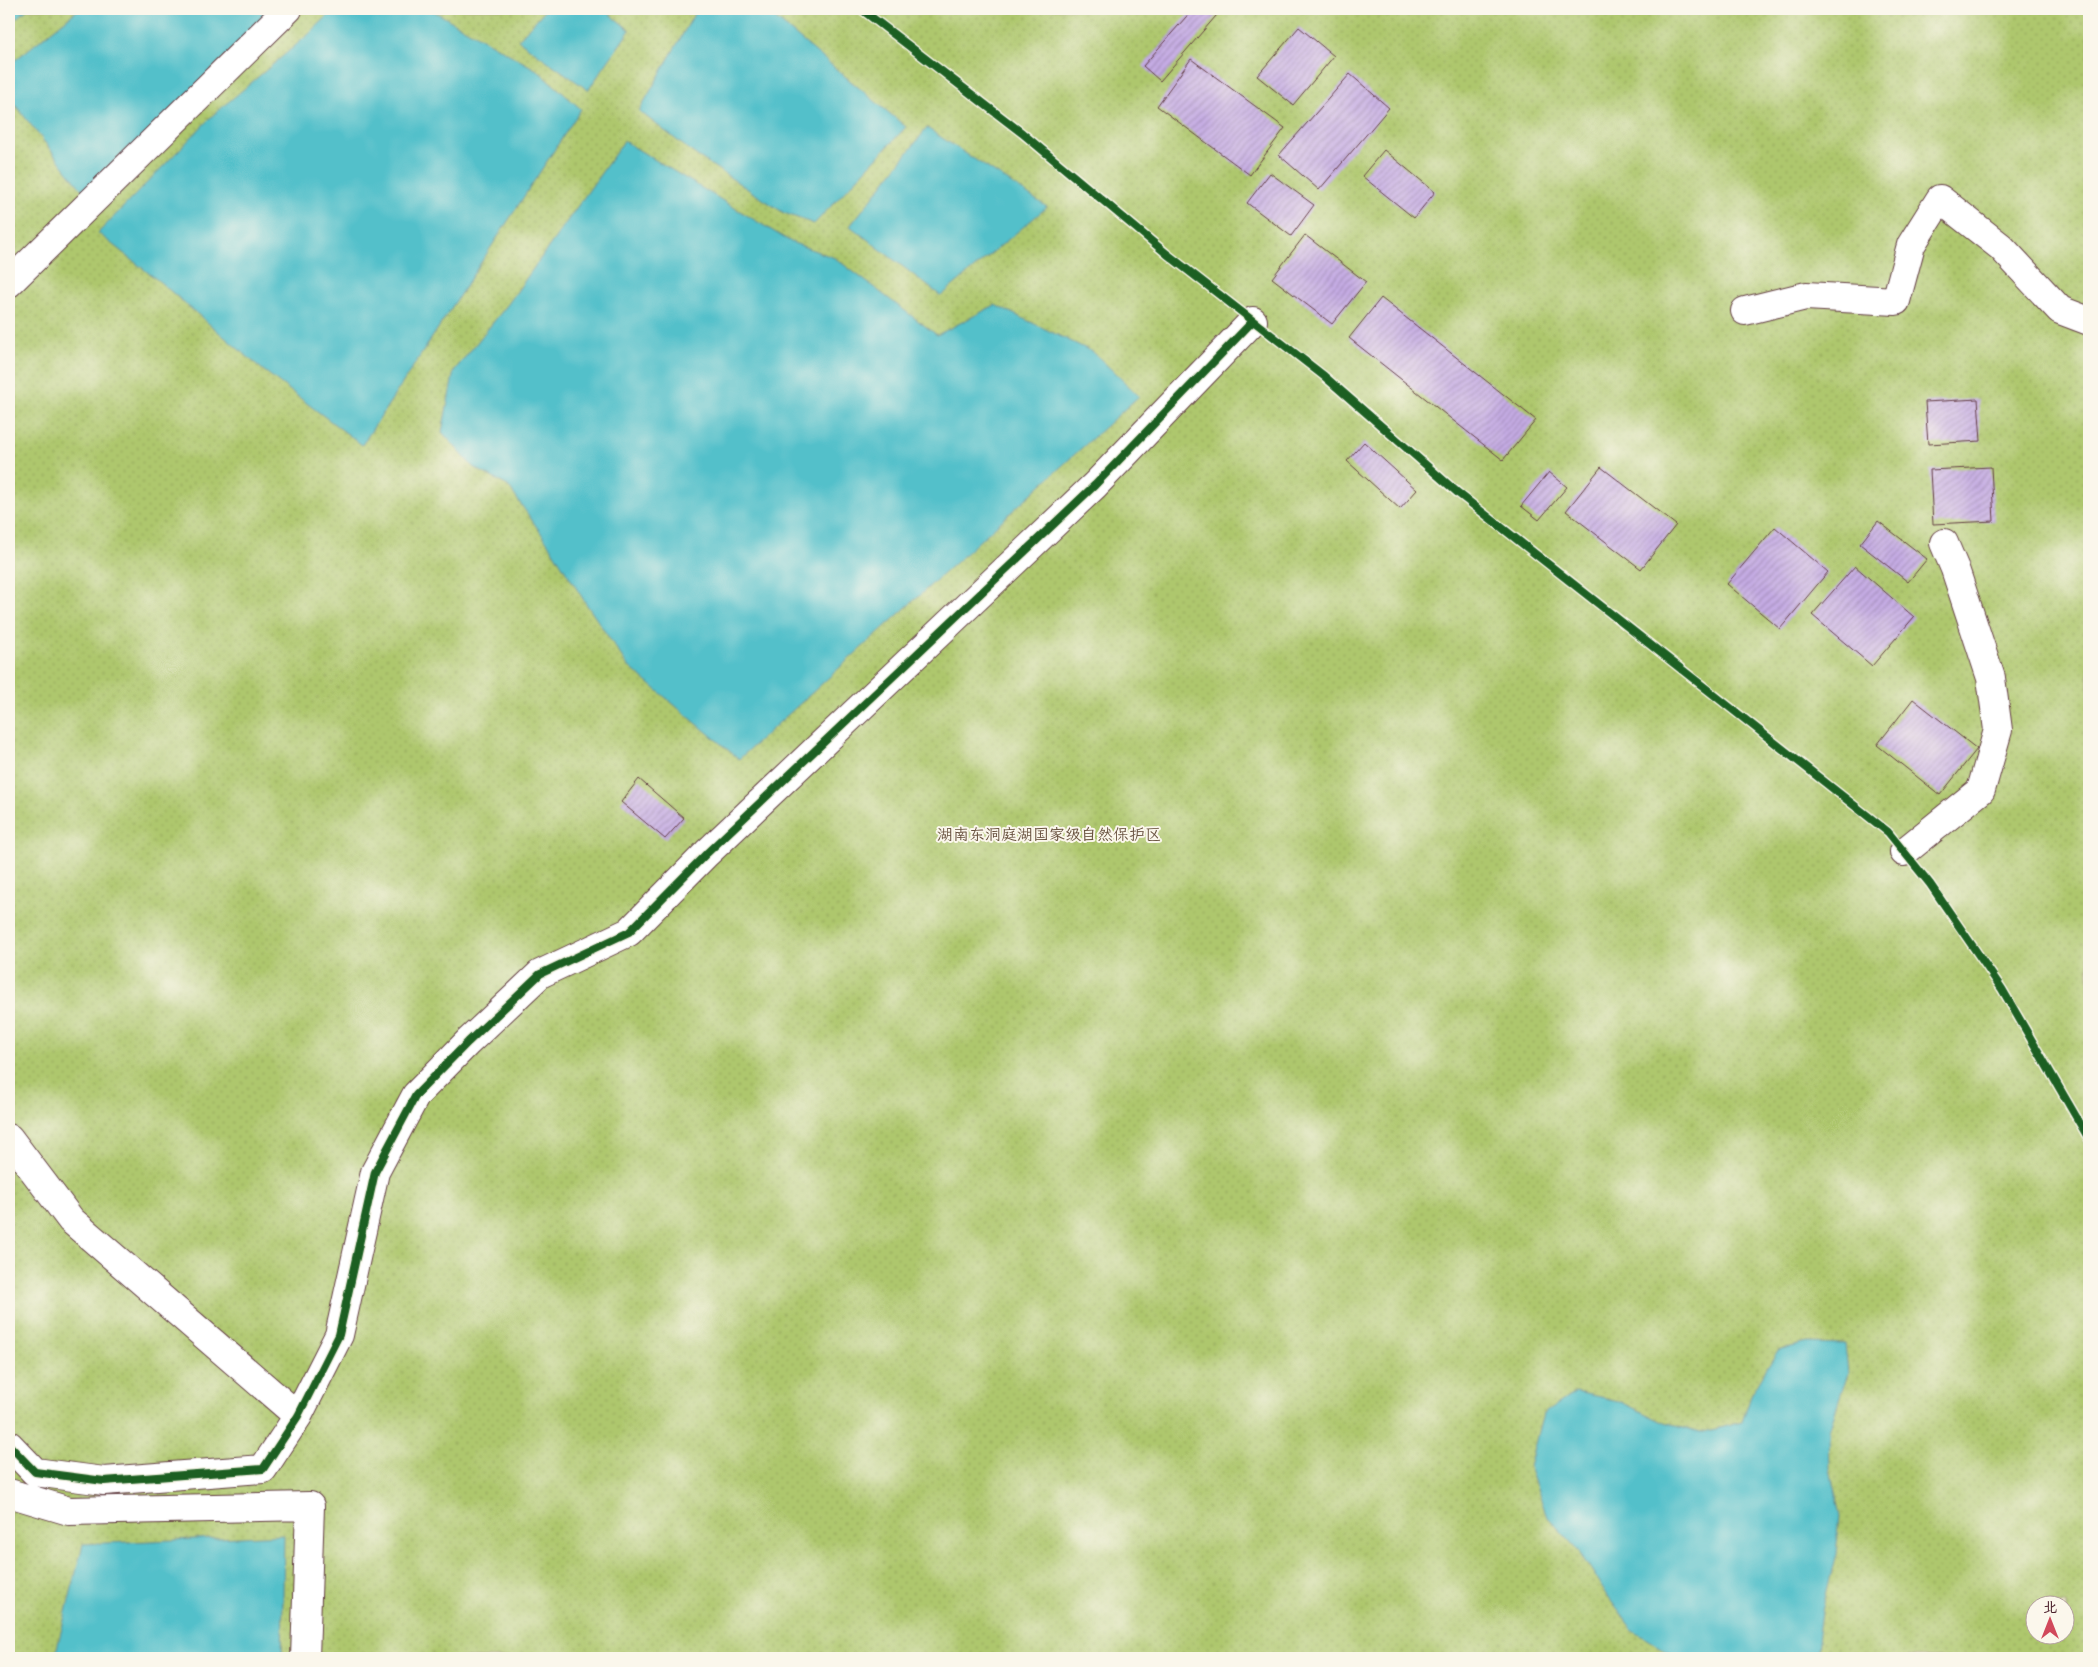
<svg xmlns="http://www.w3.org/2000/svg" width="2098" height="1667" font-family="Sriracha,'LXGW WenKai TC',sans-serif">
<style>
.park{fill:url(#park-dots);stroke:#7c734c;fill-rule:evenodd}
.water{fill:#53c0ca;stroke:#4e707a}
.building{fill:url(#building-hatch)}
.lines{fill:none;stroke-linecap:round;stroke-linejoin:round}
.minor-casing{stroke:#623d43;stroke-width:30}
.minor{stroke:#fff;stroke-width:28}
.cycleway-casing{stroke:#fbf7ec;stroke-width:11}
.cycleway{stroke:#1b5e20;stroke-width:8}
.labels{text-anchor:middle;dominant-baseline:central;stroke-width:4;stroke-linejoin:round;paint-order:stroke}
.park-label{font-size:16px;fill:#68513f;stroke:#fbf7ec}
</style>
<defs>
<pattern id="park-dots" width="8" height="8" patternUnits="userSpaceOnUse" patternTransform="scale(1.25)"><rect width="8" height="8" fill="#aec76d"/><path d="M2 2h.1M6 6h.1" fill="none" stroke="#97aa5f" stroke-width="1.8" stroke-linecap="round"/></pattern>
<pattern id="building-hatch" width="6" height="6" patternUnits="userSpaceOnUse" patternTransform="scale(1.25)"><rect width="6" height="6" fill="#c5ace4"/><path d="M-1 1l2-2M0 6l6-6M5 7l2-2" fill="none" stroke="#a28bb9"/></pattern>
</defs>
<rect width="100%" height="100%" fill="#fbf7ec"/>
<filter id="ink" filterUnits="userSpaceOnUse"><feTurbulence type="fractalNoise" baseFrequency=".02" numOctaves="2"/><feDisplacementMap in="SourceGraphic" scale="10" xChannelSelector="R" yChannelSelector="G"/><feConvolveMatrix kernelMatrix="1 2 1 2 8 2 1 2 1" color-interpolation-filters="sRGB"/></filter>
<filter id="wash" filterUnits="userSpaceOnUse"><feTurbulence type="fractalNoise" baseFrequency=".0096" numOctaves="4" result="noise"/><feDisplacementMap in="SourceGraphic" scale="20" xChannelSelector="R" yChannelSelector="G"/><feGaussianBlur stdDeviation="1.12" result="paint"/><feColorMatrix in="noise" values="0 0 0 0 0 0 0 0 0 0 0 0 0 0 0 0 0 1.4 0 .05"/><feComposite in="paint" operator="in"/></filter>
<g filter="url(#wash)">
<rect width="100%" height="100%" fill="#ece6c8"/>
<!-- park -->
<path class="park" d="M9 9H2089V1658H9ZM2036 1604H2066V1634H2036Z"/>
<!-- water -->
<path class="water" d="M9 9H28L9 24Z
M79 9H272L87 196 9 97V65Z
M335 9H430L537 70 581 109 362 445 263 370 160 282 98 233 213 115 309 34Z
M546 9H603L630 30 588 90 518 40Z
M697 9H772L770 14 906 127 814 224 784 213 696 155 639 111Z
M927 128 1047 207 941 296 850 226Z
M624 141 791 242 835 258 937 335 995 305 1093 352 1139 396 739 759 628 666 585 602 550 546 508 486 473 467 442 432 454 371 508 304Z
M1808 1343 1845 1344 1848 1373 1829 1431 1830 1470 1840 1516 1836 1554 1822 1611 1816 1658H1679L1632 1629 1608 1597 1578 1550 1547 1516 1529 1467 1543 1414 1576 1392 1619 1401 1665 1423 1700 1433 1742 1422 1751 1395 1778 1350Z
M284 1535 282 1658H63L56 1652 83 1544Z"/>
<g id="blocks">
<!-- building -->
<path class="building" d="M1193 9H1222L1160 81 1143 66Z
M1299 27 1334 56 1293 105 1257 76Z
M1191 59 1285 128 1250 175 1157 106Z
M1350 74 1389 108 1319 190 1279 155Z
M1384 150 1435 192 1414 218 1362 176Z
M1270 173 1314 205 1291 236 1247 203Z
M1305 235 1366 282 1332 324 1272 278Z
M1381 298 1536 420 1503 460 1349 338Z
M1978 399 1981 441 1928 444 1925 402Z
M1364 442 1417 490 1400 509 1347 461Z
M1601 467 1676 525 1641 569 1566 511Z
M1991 467 1994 521 1933 524 1930 470Z
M1549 472 1567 487 1539 520 1521 506Z
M1878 521 1927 559 1908 582 1860 544Z
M1775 527 1828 572 1780 629 1727 584Z
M1855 566 1914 617 1872 666 1812 615Z
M1913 699 1977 749 1940 795 1877 745Z
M639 779 684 818 665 839 621 802Z"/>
</g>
</g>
<g filter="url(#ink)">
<use href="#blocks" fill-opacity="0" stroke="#623d43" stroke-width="1"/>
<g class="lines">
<defs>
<path id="minor" d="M9 283 288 9
M1745 311 1806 296 1896 301 1911 245 1940 199 2001 247 2060 310 2089 321
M1904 852 1981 790 1998 730 1991 678 1955 569 1944 543
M9 1138 71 1220 298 1416
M9 1445 35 1472 104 1481 263 1469 298 1416 339 1335 375 1172 416 1095 468 1042 540 974 629 932 707 853 1095 485 1253 321
M9 1493 69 1511 310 1506 305 1658"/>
</defs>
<!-- minor casing -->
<use href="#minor" class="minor-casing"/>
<!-- minor -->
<use href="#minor" class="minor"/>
<defs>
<path id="cycleway" d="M861 9 1022 133 1167 254 1324 376 1458 493 1888 832 1930 884 2002 989 2089 1139
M9 1445 35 1472 104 1481 263 1469 298 1416 339 1335 375 1172 416 1095 468 1042 540 974 629 932 707 853 1095 485 1253 321"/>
</defs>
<!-- cycleway casing -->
<use href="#cycleway" class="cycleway-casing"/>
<!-- cycleway -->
<use href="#cycleway" class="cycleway"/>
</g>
</g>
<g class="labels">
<!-- park labels -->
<g class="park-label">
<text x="1049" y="834">湖南东洞庭湖国家级自然保护区</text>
</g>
</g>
<!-- margin -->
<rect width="2098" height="1667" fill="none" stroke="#fbf7ec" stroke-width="30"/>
<!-- north arrow -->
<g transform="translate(2050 1620)"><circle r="24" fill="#fbf7ec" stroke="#b4a19f"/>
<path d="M0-4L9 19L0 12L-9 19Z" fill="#d1495b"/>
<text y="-8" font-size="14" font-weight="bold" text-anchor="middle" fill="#4a1f2b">北</text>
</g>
</svg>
